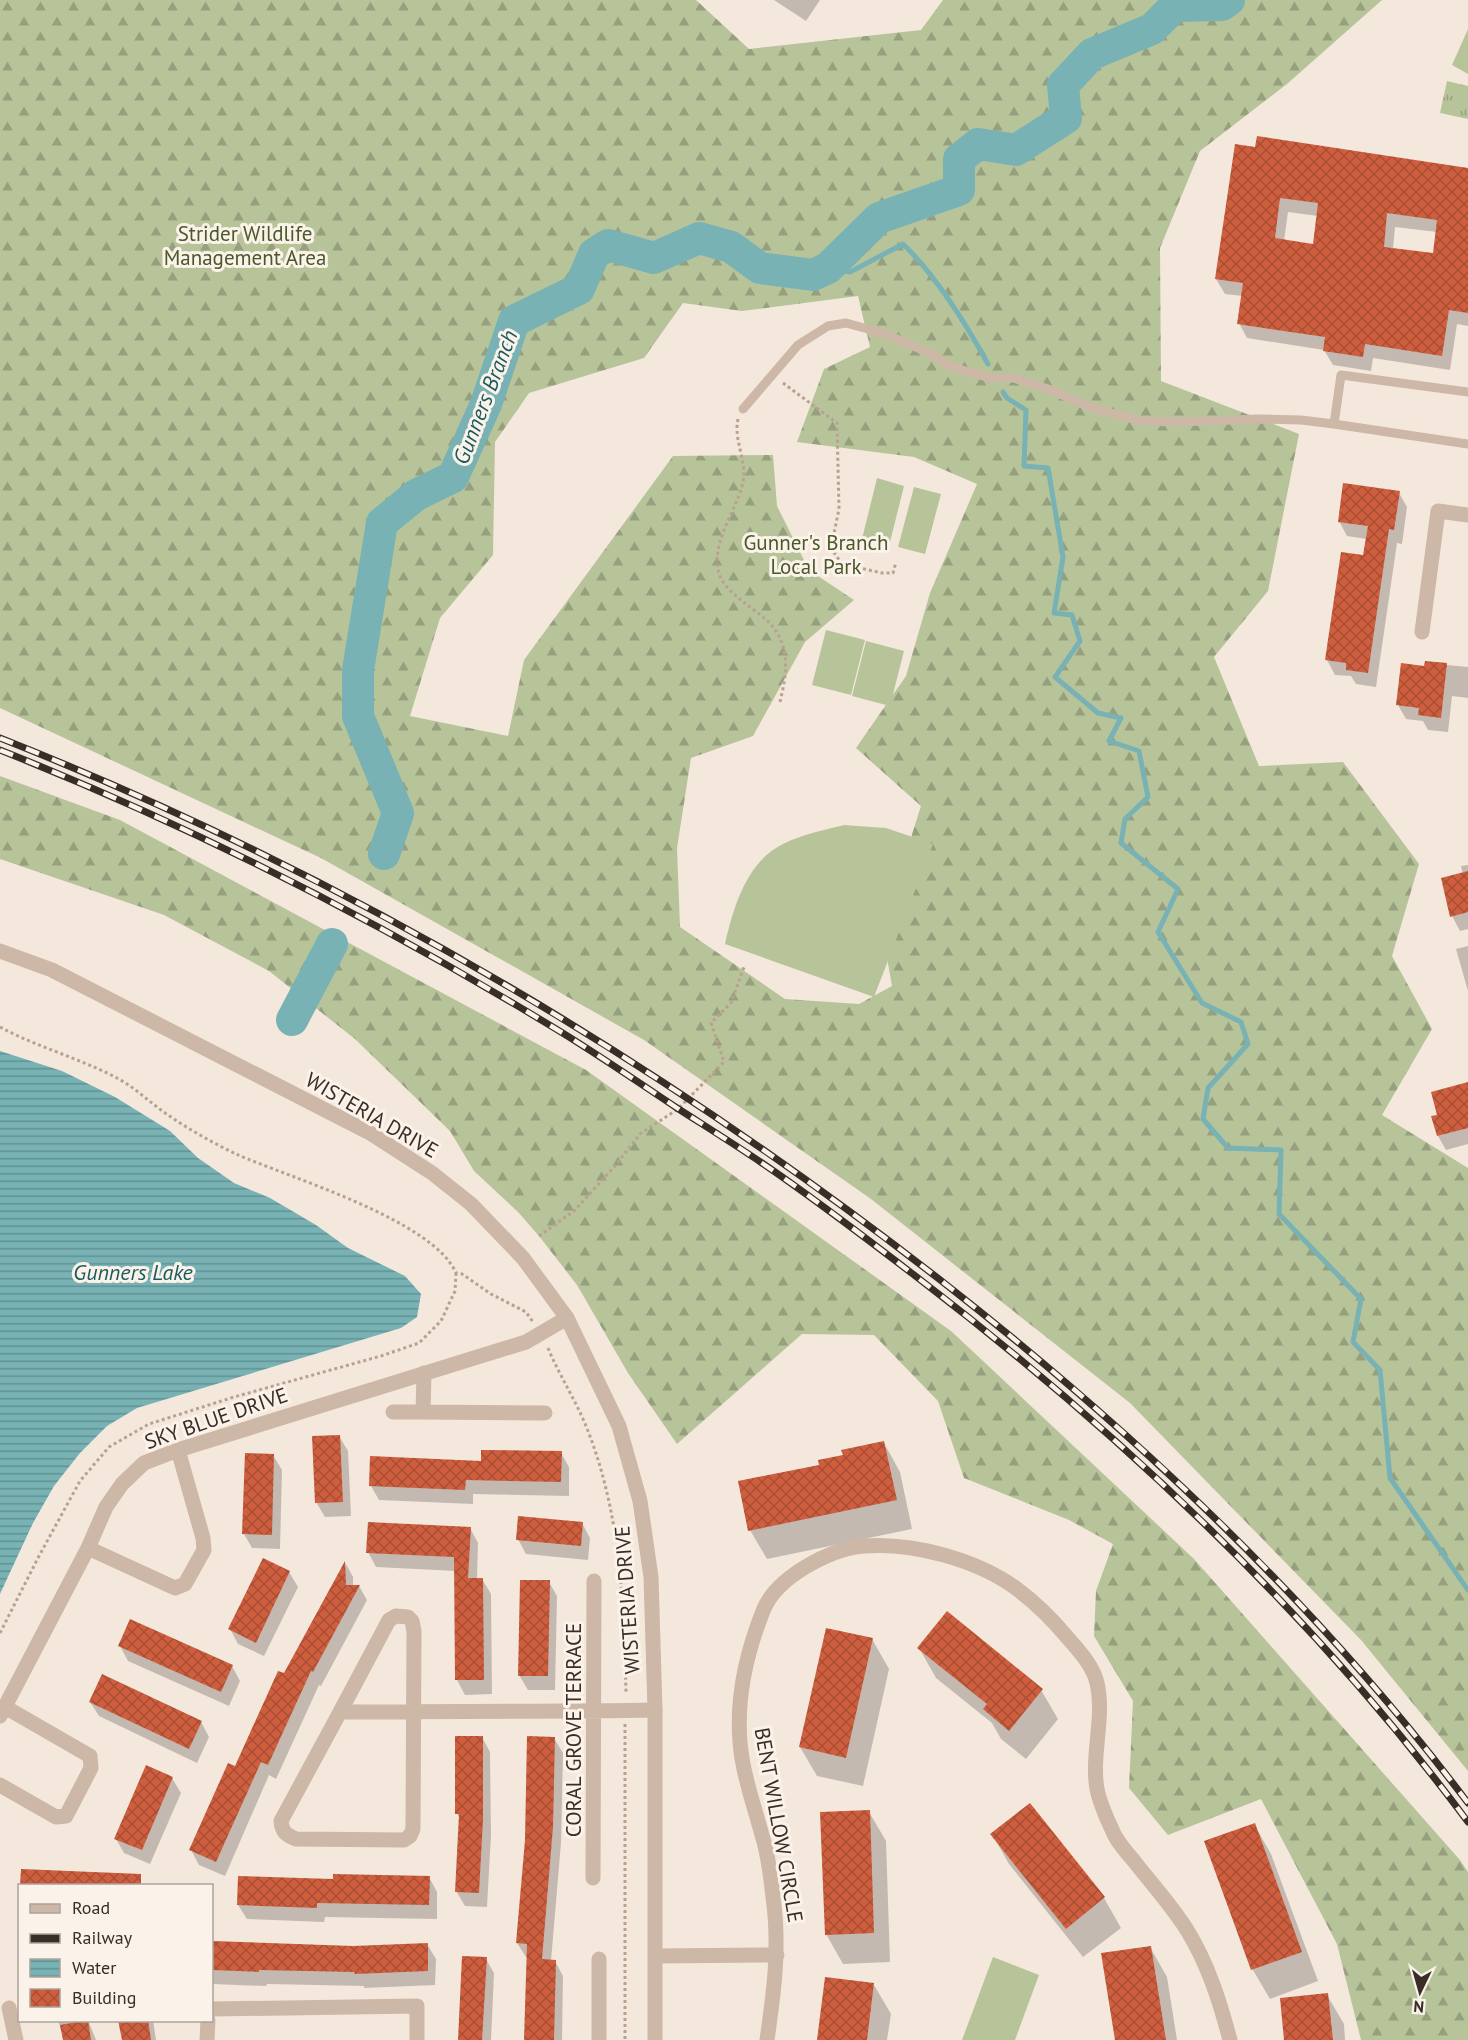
<svg xmlns="http://www.w3.org/2000/svg" width="1468" height="2040" font-family="'PT Sans',sans-serif">
<style>
.grass{fill:url(#grass-tufts)}
.forest{fill:url(#forest-firs);fill-rule:evenodd}
.pitch{fill:#b7c49a}
.water{fill:url(#water-rules)}
.shadow{fill:#0003;fill-rule:evenodd}
.lines{fill:none;stroke-linecap:round;stroke-linejoin:round}
.stream{stroke:#78b2b4;stroke-width:5}
.river{stroke:#78b2b4;stroke-width:32}
.building{fill:url(#building-cross-hatch);fill-rule:evenodd}
.path{stroke:#b9a190;stroke-width:3;stroke-dasharray:3 3;stroke-linecap:butt}
.service{stroke:#cdb7a6;stroke-width:9}
.minor{stroke:#cdb7a6;stroke-width:15}
.tertiary{stroke:#cdb7a6;stroke-width:15}
.rail-casing{stroke:#392d28;stroke-width:7}
.rail{stroke:#fbf2e9;stroke-width:4.5;stroke-dasharray:14;stroke-linecap:butt}
.labels{text-anchor:middle;dominant-baseline:central;stroke-width:6;stroke-linejoin:round;paint-order:stroke}
.park-label{font-size:21px;fill:#495929;stroke:#fbf2e9}
.street-label{font-size:21px;fill:#392d28;stroke:#fbf2e9}
.water-label{font-size:22px;font-style:italic;fill:#1a5b5e;stroke:#fbf2e9}
</style>
<defs>
<pattern id="grass-tufts" width="24" height="20" patternUnits="userSpaceOnUse" patternTransform="scale(1.5)"><rect width="24" height="20" fill="#b7c49a"/><path d="M3 7l-1-3M5 7V3M7 7l1-3M15 17l-1-3M17 17v-4M19 17l1-3" fill="none" stroke="#96a07e"/></pattern>
<pattern id="forest-firs" width="22" height="20" patternUnits="userSpaceOnUse" patternTransform="scale(1.5)"><rect width="22" height="20" fill="#b7c49a"/><path d="M5 1l3.5 6h-7zM16 11l3.5 6h-7z" fill="#96a07e"/></pattern>
<pattern id="water-rules" width="6" height="5" patternUnits="userSpaceOnUse" patternTransform="scale(1.5)"><rect width="6" height="5" fill="#78b2b4"/><path d="M0 2.5h6" fill="none" stroke="#639192"/></pattern>
<pattern id="building-cross-hatch" width="8" height="8" patternUnits="userSpaceOnUse" patternTransform="scale(1.5)"><rect width="8" height="8" fill="#cf5e3e"/><path d="M0 0l8 8M0 8l8-8" fill="none" stroke="#a94e34"/></pattern>
</defs>
<rect width="100%" height="100%" fill="#f4e8dc"/>
<!-- grass -->
<path class="grass" d="M1447 81 1468 86V119L1440 113Z"/>
<!-- forest -->
<path class="forest" d="M0 0H696L749 49 921 30 943 0H1382L1287 84 1200 151 1160 248 1161 381 1299 434 1268 591 1214 657 1259 766 1343 762 1419 864 1392 956 1432 1029 1382 1115 1468 1168V1771L1361 1640 1130 1403 871 1199 644 1040 321 858 0 708ZM858 296 870 347 824 369 797 442 914 457 977 484 930 593 906 676 856 748 921 806 882 929 892 986 859 1004 785 999 680 927 677 848 691 758 753 736 805 642 854 600 809 570 777 506 773 455 673 456 524 660 508 736 410 716 440 618 493 555 495 442 529 393 644 358 683 303 742 311Z
M0 776 120 820 586 1070 951 1331 1194 1559 1460 1860 1468 1872V2040H1361L1337 1944 1261 1799 1168 1835 1129 1788 1133 1701 1094 1636 1096 1591 1113 1544 1069 1520 964 1478 938 1401 874 1335 802 1334 677 1444 628 1373 577 1285 539 1236 518 1212 474 1171 450 1131 355 1039 269 971 164 915 0 859Z"/>
<!-- pitch -->
<path class="pitch" d="M1468 29V74L1452 65Z
M877 478 904 486 889 546 862 539Z
M914 487 941 494 925 554 898 547Z
M826 630 865 640 851 695 812 685Z
M866 641 904 651 890 706 852 696Z
M844 825 886 828 933 844 874 997 725 944C732 913 743 874 769 853 789 837 820 831 844 825Z
M993 1957 1039 1975 1015 2040H962Z"/>
<!-- water -->
<path class="water" d="M0 1051 62 1071 115 1097 170 1131 198 1158 234 1183 270 1198 316 1225 348 1248 405 1276 421 1294 417 1317 401 1328 137 1408 107 1426 80 1453 54 1486 33 1523 0 1594Z"/>
<!-- shadow -->
<path class="shadow" d="M774 0H820L806 21Z
M1237 146 1468 169V326L1457 324 1450 370 1373 358 1371 371 1333 365 1324 350 1247 338 1239 323 1243 296 1225 294 1216 279ZM1288 212 1318 216 1314 245 1284 241ZM1395 227 1437 232 1434 255 1393 249Z
M1399 493 1407 507 1402 544 1397 543 1376 687 1356 684 1351 676 1335 675 1327 660 1364 556 1367 539 1347 536 1339 521Z
M1426 663 1468 667V698L1452 696 1448 732 1428 730 1423 721 1406 719 1398 705 1426 667Z
M1468 865V929L1460 931 1452 916 1463 874 1461 866Z
M1468 946V991L1456 949Z
M1468 1084V1144L1446 1150 1438 1136 1433 1117 1439 1116Z
M339 1436 348 1451 351 1516 325 1517 316 1502Z
M884 1443 900 1472 912 1529 767 1559 750 1530 821 1466Z
M561 1453 569 1467V1496L473 1494V1504L379 1500 371 1486 483 1463Z
M273 1455 282 1470 280 1549 252 1548 244 1534Z
M582 1523 590 1538 588 1560 526 1554 518 1539Z
M470 1528 478 1543 477 1579H482L491 1594 492 1694 465 1695 457 1680 456 1571 376 1567 368 1552Z
M346 1564 353 1577V1586H359L367 1600 321 1686 319 1685 276 1779 269 1775 225 1876 199 1865 191 1850Z
M289 1572 298 1587 264 1656 238 1644 230 1629Z
M549 1582 557 1596 555 1690H528L519 1675Z
M872 1639 889 1669 863 1786 817 1776 800 1747Z
M120 1646 232 1666 240 1681 229 1706 128 1661Z
M919 1648 1041 1690 1058 1719 1026 1759 1001 1739 992 1723 936 1678Z
M90 1702 201 1722 209 1737 197 1763 99 1716Z
M482 1737 490 1752 491 1835 487 1907 465 1906 456 1891 460 1819 457 1813Z
M554 1738 563 1753 561 1843 551 1961H555L563 1976 562 2040H526L528 1957H526L517 1943Z
M172 1778 181 1793 150 1864 124 1853 116 1839Z
M1030 1805 1104 1898 1121 1928 1083 1957 1009 1864 992 1834Z
M869 1812 886 1841 890 1962 843 1964 826 1934Z
M1254 1824 1271 1854 1318 1981 1270 1999 1253 1970 1206 1842Z
M429 1877 437 1892V1919L325 1917 324 1922 247 1919 238 1905 334 1880Z
M212 1942 353 1948 427 1944 436 1959 435 1985 364 1988V1986L267 1984 266 1986 212 1984Z
M1150 1947 1167 1977 1177 2040H1116Z
M486 1959 494 1973 491 2040H459Z
M874 1985 891 2014 887 2040H818Z
M1327 1995 1344 2024 1345 2040H1286Z
M58 2020H88L96 2040H64Z
M120 2020H153L156 2040H123Z"/>
<g class="lines">
<!-- stream -->
<path class="stream" d="M828 268 850 272 903 244C936 276 966 324 988 364
M1003 392 1007 398 1026 410 1024 466 1048 468 1063 557 1054 613 1072 615 1080 641 1055 677 1098 713 1121 718 1109 741 1139 751 1148 797 1125 819 1121 843 1178 889 1158 932 1202 1003 1241 1022 1248 1044 1208 1088 1203 1119 1228 1148 1281 1150 1279 1214 1361 1299 1353 1342 1380 1370 1390 1478 1468 1590"/>
<!-- river -->
<path class="river" d="M384 854 398 813 358 716V670L382 523 416 495 453 477 486 404 514 321 579 289 594 254 608 245 654 258 699 238 731 247 760 268 813 275 828 268 879 218 959 190V159L978 144 1016 150 1066 118 1063 85 1092 54 1152 29 1175 6 1222 5 1229 0
M292 1020 332 944"/>
</g>
<!-- building -->
<path class="building" d="M1257 136 1468 168V313L1449 310 1442 356 1365 344 1363 357 1323 351 1325 337 1237 324 1243 283 1215 279 1235 144 1255 147ZM1280 198 1318 203 1313 244 1275 238ZM1387 213 1437 220 1433 253 1384 247Z
M1343 483 1400 491 1394 530 1389 529 1368 673 1346 670V663L1325 660 1341 552 1363 555 1368 526 1338 522Z
M1425 661 1447 663 1441 718 1418 715 1419 708 1396 705 1401 663 1424 666Z
M1468 871V912L1450 917 1441 878Z
M1468 1082V1128L1437 1136 1431 1116 1437 1115 1431 1092Z
M340 1435 343 1502 315 1503 312 1436Z
M884 1441 897 1500 748 1531 738 1481 819 1465 818 1460 843 1455 841 1450Z
M481 1450 562 1451 561 1482 466 1480 465 1490 369 1486 370 1456 481 1461Z
M245 1453 274 1454 272 1535 242 1534Z
M518 1516 583 1522 581 1546 516 1540Z
M368 1522 471 1527 468 1578H483L484 1680H455L454 1557 366 1553Z
M263 1558 290 1571 256 1643 228 1629Z
M345 1561 346 1585H360L313 1672 311 1671 268 1765 261 1762 216 1862 189 1850 228 1763 235 1766 278 1671 284 1673Z
M520 1580H550L548 1676H518Z
M947 1611 1043 1689 1009 1731 983 1709 987 1704 917 1648Z
M130 1619 233 1665 221 1692 118 1646Z
M826 1628 873 1638 846 1758 799 1747Z
M102 1674 202 1721 189 1749 89 1702Z
M455 1736H483V1819L479 1893 455 1892 459 1814H455Z
M527 1736 555 1737 553 1827 542 1959 556 1960 554 2040H524L527 1944 516 1943 525 1840Z
M146 1765 173 1777 142 1850 114 1839Z
M1030 1803 1105 1897 1066 1929 990 1834Z
M870 1810 874 1933 825 1935 820 1812Z
M1255 1823 1302 1952 1251 1970 1204 1841Z
M21 1869 141 1874V1886H20Z
M333 1874 430 1876 429 1905 317 1903V1908L237 1905 238 1876 333 1879Z
M212 1941 353 1946 428 1943V1971L355 1974 354 1972 259 1970V1972L212 1970Z
M1151 1946 1166 2040H1115L1101 1953Z
M462 1956 487 1957 482 2040H458Z
M825 1977 874 1983 867 2040H817Z
M1328 1993 1333 2040H1284L1280 1998Z
M88 2020 91 2040H63L60 2025Z
M118 2020H148L151 2040H122Z"/>
<g class="lines">
<!-- path -->
<path class="path" d="M783 383 837 423 839 509 831 548 842 564 882 573H893L896 562
M738 419C733 442 749 463 742 486 735 512 710 546 719 573 722 585 733 593 742 601 752 609 765 617 773 627 791 649 786 677 780 702
M0 1027C37 1047 79 1058 117 1078 132 1086 144 1097 157 1107 181 1125 209 1141 236 1154 290 1178 433 1220 456 1273L462 1274 491 1294 526 1312 533 1322
M539 1236 575 1210 614 1167 640 1134 678 1109 724 1062 711 1023 731 1003 744 967
M548 1348C560 1377 577 1402 588 1431 621 1516 624 1604 626 1694
M0 1633 39 1556 80 1481 109 1447 149 1424 234 1397 381 1356 419 1343 441 1321 455 1291 456 1273
M625 1724V2040"/>
<!-- service -->
<path class="service" d="M1468 392 1341 375 1334 424 1468 444
M743 409 798 345 828 326 846 323 886 334 929 353 952 367 990 378H1014L1051 390 1089 407 1141 421 1176 422 1259 419 1301 420 1334 424"/>
<!-- minor -->
<path class="minor" d="M1422 632 1438 511 1468 515
M424 1373 423 1412 545 1413
M393 1412H423
M88 1548 175 1588 185 1584 204 1550 203 1538 178 1450
M340 1712 389 1620 396 1616 408 1617 412 1621 414 1631 413 1829 410 1836 404 1840 296 1839C286 1835 282 1832 281 1821L340 1712C445 1711 550 1712 655 1710
M0 1716 88 1548 106 1507 122 1484 144 1463 178 1450 526 1342 567 1318
M0 1785 56 1817 66 1816 91 1768 90 1756 5 1707
M593 1878 594 1581
M656 1956 777 1955
M9 2008 16 2040
M212 2009 417 2006V2040
M207 2040 208 2020
M599 2040V1959
M767 2040C774 1991 780 1947 773 1897 771 1879 769 1860 764 1842 757 1816 748 1790 743 1764 733 1712 744 1659 763 1611 776 1577 830 1549 864 1546 913 1542 978 1560 1017 1589 1036 1603 1052 1619 1067 1637 1078 1650 1093 1665 1097 1683 1105 1718 1091 1754 1097 1789 1100 1805 1108 1821 1115 1836 1120 1845 1127 1853 1134 1861 1151 1883 1172 1906 1187 1930 1208 1964 1220 2002 1230 2040"/>
<!-- tertiary -->
<path class="tertiary" d="M0 951 52 970 370 1133 432 1173 471 1204 523 1258 567 1318 619 1426 640 1501 651 1577 655 1710V2040"/>
<defs>
<path id="rail" d="M0 738C337 871 653 1057 939 1279 1135 1432 1318 1604 1468 1803
M0 750C194 827 382 923 561 1032 600 1056 638 1082 677 1108 705 1126 734 1144 762 1163 815 1199 867 1239 918 1278 1123 1435 1314 1615 1468 1822"/>
</defs>
<!-- rail casing -->
<use href="#rail" class="rail-casing"/>
<!-- rail -->
<use href="#rail" class="rail"/>
</g>
<g class="labels">
<!-- park labels -->
<g class="park-label">
<text x="245" y="233">Strider Wildlife<tspan x="245" dy="24">Management Area</tspan></text>
<text x="816" y="542">Gunner's Branch<tspan x="816" dy="24">Local Park</tspan></text>
</g>
<!-- street labels -->
<g class="street-label">
<text transform="translate(372 1115) rotate(30)">WISTERIA DRIVE</text>
<text transform="translate(216 1418) rotate(-19)">SKY BLUE DRIVE</text>
<text transform="translate(627 1600) rotate(-94)">WISTERIA DRIVE</text>
<text transform="translate(573 1730) rotate(-90)">CORAL GROVE TERRACE</text>
<text transform="translate(779 1825) rotate(80)">BENT WILLOW CIRCLE</text>
</g>
<!-- water labels -->
<g class="water-label">
<text transform="translate(485 397) rotate(-69)">Gunners Branch</text>
<text x="133" y="1272">Gunners Lake</text>
</g>
</g>
<!-- legend -->
<rect x="18" y="1884" width="195" height="138" fill="#fbf2e9" stroke="#ada39c" stroke-width="1.5"/>
<rect x="30" y="1904" width="30" height="9" fill="#cdb7a6" stroke="#ada39c" stroke-width="1.5"/>
<text x="72" y="1914" font-size="18" fill="#392d28">Road</text>
<rect x="30" y="1934" width="30" height="9" fill="#392d28" stroke="#ada39c" stroke-width="1.5"/>
<text x="72" y="1944" font-size="18" fill="#392d28">Railway</text>
<rect x="30" y="1959" width="30" height="18" fill="url(#water-rules)" stroke="#ada39c" stroke-width="1.5"/>
<text x="72" y="1974" font-size="18" fill="#392d28">Water</text>
<rect x="30" y="1989" width="30" height="18" fill="url(#building-cross-hatch)" stroke="#ada39c" stroke-width="1.5"/>
<text x="72" y="2004" font-size="18" fill="#392d28">Building</text>
<!-- north arrow -->
<g transform="translate(1420 1992) rotate(185)" stroke="#fbf2e9" stroke-width="4.5" paint-order="stroke">
<path d="M0-4.5L10 22L0 15L-10 22Z" fill="#392d28"/>
<text y="-9" font-size="16" font-weight="bold" text-anchor="middle" fill="#392d28">N</text>
</g>
</svg>
